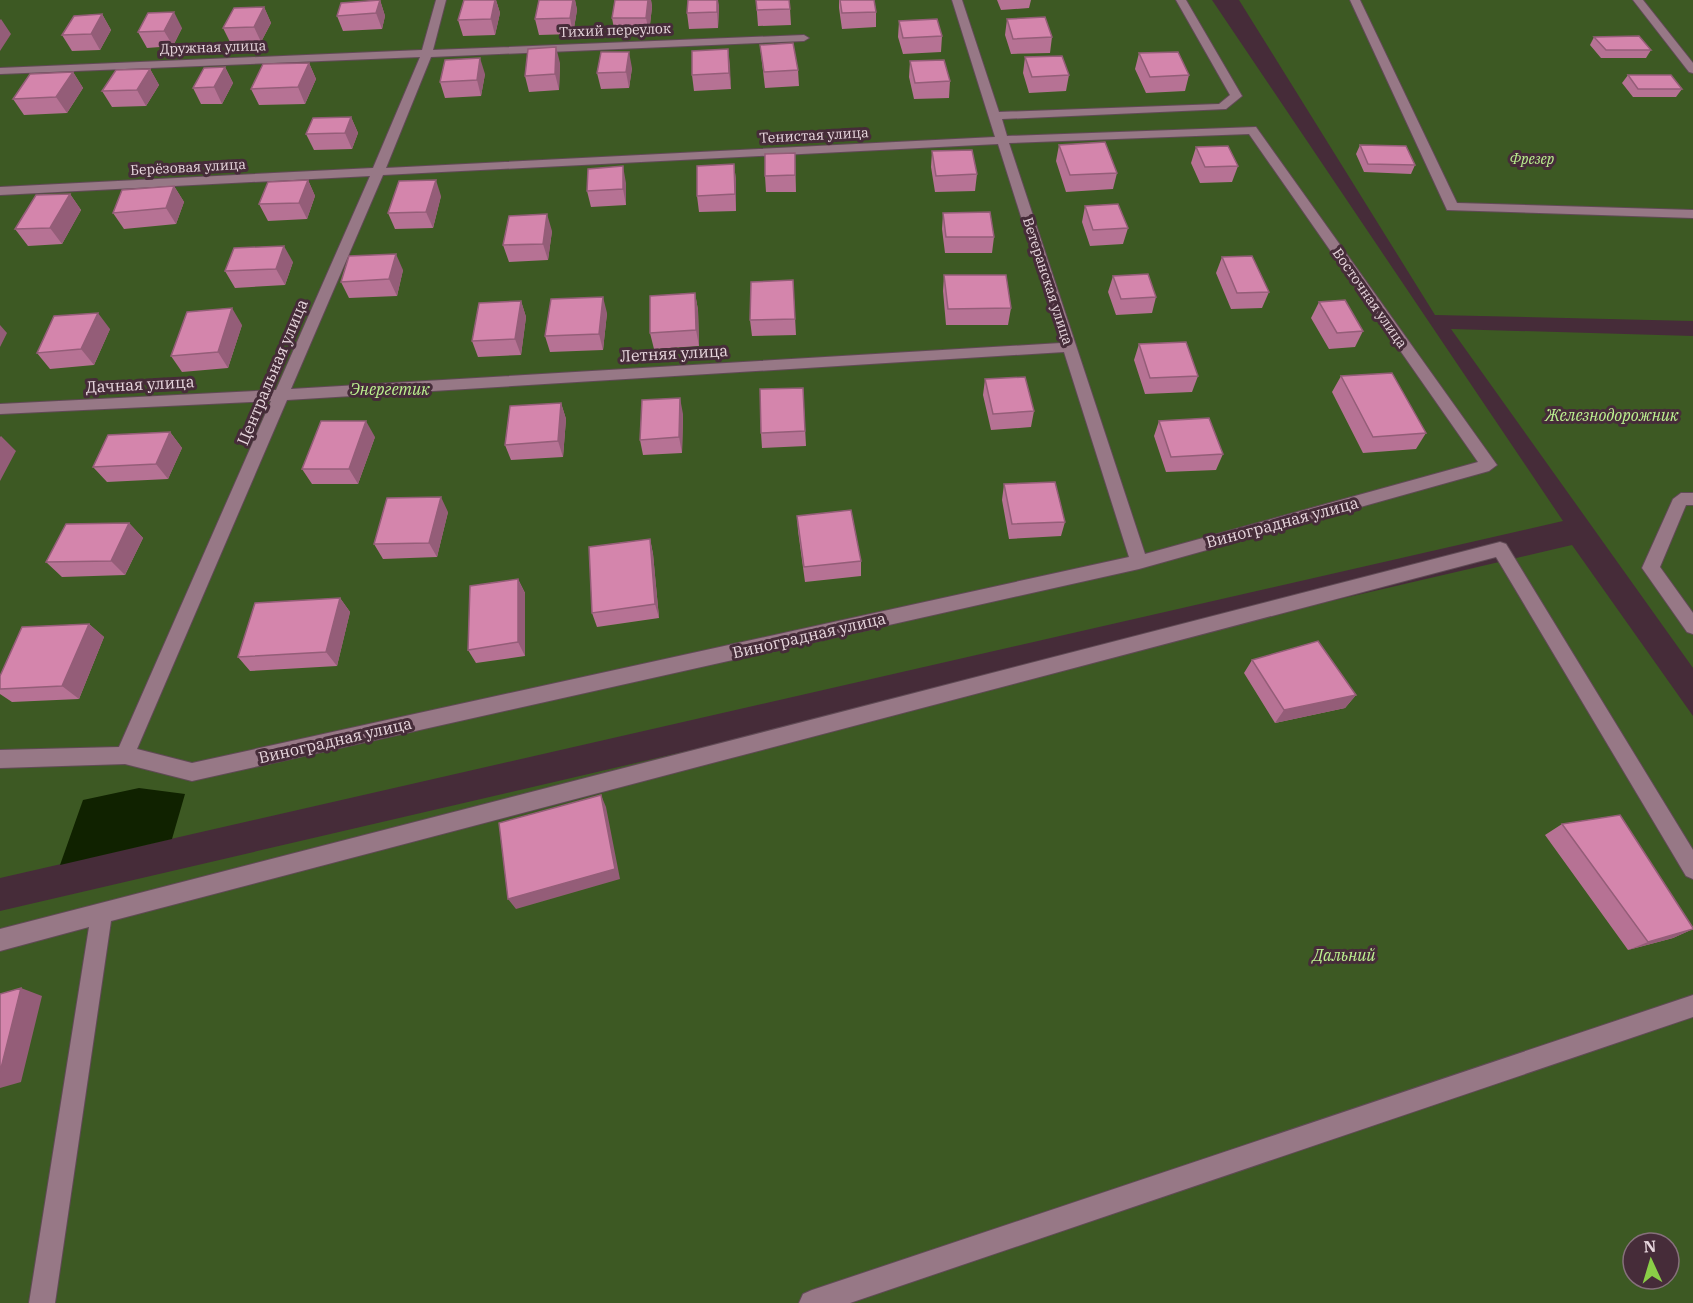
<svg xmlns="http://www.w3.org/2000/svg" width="1693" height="1303" font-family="'IBM Plex Serif',serif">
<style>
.green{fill:#3d5923;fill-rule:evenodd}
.water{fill:#102200}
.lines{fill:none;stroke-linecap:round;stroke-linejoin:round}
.street-casing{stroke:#604a55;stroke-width:2}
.street{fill:#977886;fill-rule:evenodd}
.wall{fill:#b67294}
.shaded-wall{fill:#945d78}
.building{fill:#d485ac;stroke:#945d78;stroke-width:1.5}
.labels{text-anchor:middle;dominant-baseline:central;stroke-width:6;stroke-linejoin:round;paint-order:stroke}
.far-street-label{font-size:14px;fill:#e7d6dd;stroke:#462c39}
.far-park-label{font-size:14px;font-style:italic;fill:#bcf290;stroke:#462c39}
.street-label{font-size:16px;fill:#e7d6dd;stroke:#462c39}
.park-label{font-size:16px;font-style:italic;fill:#bcf290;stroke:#462c39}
</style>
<rect width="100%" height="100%" fill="#462c39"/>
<!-- green -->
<path class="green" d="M0 0H1212L1563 521 0 878Z
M1239 0H1693V321L1435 315Z
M1451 329 1693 336V668Z
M1572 545 1693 716V1303H0V911ZM1633 1243H1669V1279H1633Z"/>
<!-- water -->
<path class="water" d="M139 788 185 794 172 839 60 865 83 800Z"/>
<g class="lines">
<defs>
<path id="street" d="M436 0H446L433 50 804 35 809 38 804 41 431 57 386 168 995 137 952 0H962L999 112 1219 104 1230 95 1176 0H1186L1242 96 1226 109 1002 119 1007 136 1256 127 1497 465 1489 471 1139 569 192 781 125 764 0 768V750L119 747 271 401 0 414V404L276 390 370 176 0 195V187L373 168 420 57 0 74V68L422 50ZM1249 134 1478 462 1145 554 1009 143ZM998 144 1061 343 291 389 383 175ZM1064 352 1129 557 192 763 137 749 287 400Z
M1350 0H1360L1457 203 1693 210V218L1447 210Z
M1633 0H1643L1693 63V73L1689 72Z
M1681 493H1693V505H1686L1660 567 1693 613V634L1687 632 1642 568 1673 499Z
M1500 542 1506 544 1693 850V879L1686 876 1496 557 111 921 55 1303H29L89 927 0 951V929Z
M1693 995V1017L850 1303H799L803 1294 812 1290Z"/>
</defs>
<!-- street casing -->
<use href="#street" class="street-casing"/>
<!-- street -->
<use href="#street" class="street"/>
</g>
<!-- wall -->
<path class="wall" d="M380 0 385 16 382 29 343 31 337 16Z
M464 0H496L500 13 495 35 463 36 458 20Z
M539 0H575L577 10 573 34 539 35 535 19Z
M615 0H651L652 7 649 33 615 34 612 18Z
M756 0 790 9 791 25 758 26Z
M839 0H874L876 12V27L842 29 839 8Z
M997 0H1031L1029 8 1001 10Z
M719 5 718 28 689 29 687 13Z
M264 7 271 23 261 42 231 44 223 28Z
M102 14 111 30 100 50 72 51 62 35Z
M1007 19 1052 37 1050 53 1011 54 1005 35Z
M899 21 942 36 941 52 903 54 898 37Z
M182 28 173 46 147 48 138 32Z
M1594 37 1651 50 1646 58H1601L1590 45Z
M760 45 798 70 799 86 765 88Z
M728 49 731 89 694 91 692 75Z
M1139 53 1189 75 1185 91 1146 93 1135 69Z
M1025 57 1069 75 1066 91 1029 93 1023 73Z
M910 61 950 81 949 98 914 99 909 77Z
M309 63 316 79 305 104 259 105 251 89Z
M560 63 559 90 529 92 525 76Z
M225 67 233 83 222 104H201L193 88Z
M632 68 629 88 601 89 597 73Z
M150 69 159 85 146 106 112 107 102 91Z
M73 72 83 88 67 113 24 115 13 99Z
M485 74 481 96 445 98 440 82Z
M1628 75 1682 89 1676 97H1633L1622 83Z
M351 117 358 133 352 149 314 150 306 134Z
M1059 145 1117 173 1113 189 1066 192 1056 161Z
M1360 145 1415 165 1411 174 1364 172 1356 154Z
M1196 147 1238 166 1232 182 1200 183 1191 163Z
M932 151 977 174 975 191 935 192 931 167Z
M795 153 796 192H766L765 176Z
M734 164 736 181V211L699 212 697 196Z
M308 180 315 196 307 219 268 221 259 204Z
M626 183V205L591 207 587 191Z
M174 186 184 202 176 224 124 229 113 213Z
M70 194 81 210 62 244 28 246 15 229Z
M441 196 433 228 395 229 388 213Z
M1085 206 1128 228 1123 244 1090 246 1082 222Z
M943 213 994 237 992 253H945L942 229Z
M552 231 548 260 509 262 503 245Z
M1222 257 1269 292 1262 308 1231 309 1216 273Z
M293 262 285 285 235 288 225 271Z
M403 270 397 296 349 298 341 282Z
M944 275 1011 308 1008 325H946L943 291Z
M1113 276 1156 297 1152 313 1116 315 1108 292Z
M793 280 796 335 752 336 750 320Z
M695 293 698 310 699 346 654 349 650 333Z
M521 301 526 317 521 355 478 357 472 341Z
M1319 302 1363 331 1355 347 1329 349 1311 318Z
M607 313 603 350 550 352 545 336Z
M242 325 228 368 182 372 171 356Z
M110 329 94 365 50 369 37 353Z
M1139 344 1198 376 1192 392 1145 394 1134 360Z
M1341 376 1426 433 1416 449 1363 453 1332 392Z
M985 379 1034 411 1031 427 991 430 983 395Z
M803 388 806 446 762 448 761 433Z
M561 403 566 419 563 457 511 460 505 445Z
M683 414 682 453 643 455 640 440Z
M1159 421 1223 454 1216 470 1166 472 1154 436Z
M170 432 182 448 168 479 107 482 93 467Z
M375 437 358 484H312L302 469Z
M1004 484 1065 522 1061 536 1009 539 1002 500Z
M448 512 437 557 383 559 374 544Z
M797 516 861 561V576L805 582 798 531Z
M129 523 143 538 125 575 62 577 46 562Z
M650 539 653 554 659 618 597 627 592 613Z
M518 579 525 593V656L476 663 468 650Z
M340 598 350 612 337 666 250 671 238 657Z
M89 624 104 637 79 699 12 702 0 694V676Z
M1252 660 1356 695 1345 708 1275 723 1244 673Z
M1562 824 1693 929 1673 938 1628 950 1545 835Z"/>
<!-- shaded-wall -->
<path class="shaded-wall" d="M380 0 385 16 382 29 376 13Z
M495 0H496L500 13 495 35 491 19Z
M573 0H575L577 10 573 34 570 18Z
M648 0H651L652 7 649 33 646 18Z
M717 0H718L719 5 718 28 717 12Z
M264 7 271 23 261 42 254 27Z
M174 12 182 28 173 46 164 31Z
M102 14 111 30 100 50 91 34Z
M1 19 11 34 0 51V20Z
M556 47 560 63 559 90 555 74Z
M728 49 730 65 731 89 729 73Z
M629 52 632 68 629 88 626 72Z
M480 58 485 74 481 96 477 80Z
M309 63 316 79 305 104 298 87Z
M225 67 233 83 222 104 214 87Z
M150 69 159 85 146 106 137 90Z
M73 72 83 88 67 113 56 97Z
M351 117 358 133 352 149 345 133Z
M734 164 736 181V211L735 194Z
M623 166 626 183V205L623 189Z
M308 180 315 196 307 219 299 203Z
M436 180 441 196 433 228 426 212Z
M174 186 184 202 176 224 166 208Z
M70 194 81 210 62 244 50 228Z
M547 214 552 231 548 260 543 244Z
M284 246 293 262 285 285 276 269Z
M396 254 403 270 397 296 389 279Z
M695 293 698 310 699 346 696 330Z
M603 297 607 313 603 350 599 334Z
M521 301 526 317 521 355 515 339Z
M232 308 242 325 228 368 218 352Z
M98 313 110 329 94 365 81 349Z
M0 325 7 333 0 347Z
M680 398 683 414 682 453 679 437Z
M561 403 566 419 563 457 558 441Z
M366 421 375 437 358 484 349 469Z
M170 432 182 448 168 479 156 464Z
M1 436 16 451 0 481V437Z
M441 497 448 512 437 557 429 543Z
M129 523 143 538 125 575 111 561Z
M650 539 653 554 659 618 655 604Z
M518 579 525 593V656L518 642Z
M340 598 350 612 337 666 326 652Z
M89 624 104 637 79 699 62 686Z
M1356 695 1345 708 1275 723 1284 710Z
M601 795 606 807 620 879 516 909 508 899Z
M1693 929 1673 938 1628 950 1648 942Z
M21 988 42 996 21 1082 0 1088V1072Z"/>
<!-- building -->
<path class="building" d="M380 0 376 13 337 16 341 3Z
M464 0H495L491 19 458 20Z
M539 0H573L570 18 535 19Z
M615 0H648L646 18H612Z
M688 0H717V12L687 13Z
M756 0H789L790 9 757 10Z
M840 0H874L876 12 842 13Z
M264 7 254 27 223 28 234 8Z
M174 12 164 31 138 32 148 13Z
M102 14 91 34 62 35 74 16Z
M1045 17 1052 37 1013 39 1007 19Z
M937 19 942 36 903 38 899 21Z
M1639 36 1651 50H1606L1594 37Z
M793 43 798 70 764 72 760 45Z
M556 47 555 74 525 76 528 49Z
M728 49 729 73 692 75V51Z
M601 52H629L626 72 597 73Z
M1178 52 1189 75 1150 77 1139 53Z
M1062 56 1069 75 1032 77 1025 57Z
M480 58 477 80 440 82 445 60Z
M944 60 950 81 915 83 910 61Z
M309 63 298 87 251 89 263 64Z
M225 67 214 87 193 88 204 68Z
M150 69 137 90 102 91 116 70Z
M73 72 56 97 13 99 30 74Z
M1628 75H1671L1682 89H1638Z
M351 117 345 133 306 134 313 118Z
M1105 142 1117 173 1070 175 1059 145Z
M1360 145 1406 146 1415 165 1368 164Z
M1228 146 1238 166 1205 167 1196 147Z
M972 150 977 174 936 176 932 151Z
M795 153V175L765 176V154Z
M734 164 735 194 697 196V166Z
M623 166V189L587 191 588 169Z
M308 180 299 203 259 204 268 182Z
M436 180 426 212 388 213 399 181Z
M174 186 166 208 113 213 122 190Z
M70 194 50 228 15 229 36 195Z
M1118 204 1128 228 1093 230 1085 206Z
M990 212 994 237H946L943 213Z
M547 214 543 244 503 245 509 216Z
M284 246 276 269 225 271 234 248Z
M396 254 389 279 341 282 349 256Z
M1252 256 1269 292 1237 293 1222 257Z
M1148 274 1156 297 1121 299 1113 276Z
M944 275H1006L1011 308 948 309Z
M793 280 795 319 750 320 751 282Z
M695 293 696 330 650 333V296Z
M603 297 599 334 545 336 551 299Z
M1345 300 1363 331 1337 333 1319 302Z
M521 301 515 339 472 341 479 303Z
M232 308 218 352 171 356 187 312Z
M98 313 81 349 37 353 54 316Z
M1186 342 1198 376 1150 378 1139 344Z
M1392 373 1426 433 1373 437 1341 376Z
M1025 377 1034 411 993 414 985 379Z
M803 388 805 431 761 433 760 389Z
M680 398 679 437 640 440 642 400Z
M561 403 558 441 505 445 510 406Z
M1209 418 1223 454 1171 457 1159 421Z
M321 421H366L349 469H302Z
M170 432 156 464 93 467 108 435Z
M1055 482 1065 522 1012 524 1004 484Z
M441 497 429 543 374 544 387 498Z
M851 510 861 561 804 567 797 516Z
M129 523 111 561 46 562 66 524Z
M650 539 655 604 592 613 589 547Z
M518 579V642L468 650 470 586Z
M340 598 326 652 238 657 255 603Z
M89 624 62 686 0 689V676L22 627Z
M1318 641 1356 695 1284 710 1252 660Z
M601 795 615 869 508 899 499 823Z
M1620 815 1693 928V929L1648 942 1562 824Z
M21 988 0 1072V994Z"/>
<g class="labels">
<!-- far-street labels -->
<g class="far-street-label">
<text transform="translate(615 30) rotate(-2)">Тихий переулок</text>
<text transform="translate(213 47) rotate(-2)">Дружная улица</text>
<text transform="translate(814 135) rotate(-3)">Тенистая улица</text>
<text transform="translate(188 167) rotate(-3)">Берёзовая улица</text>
<text transform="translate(1048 281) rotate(72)">Ветеранская улица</text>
<text transform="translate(1370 298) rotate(55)">Восточная улица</text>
</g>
<!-- far-park labels -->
<g class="far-park-label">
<text x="1532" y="159">Фрезер</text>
</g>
<!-- street labels -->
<g class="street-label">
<text transform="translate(674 353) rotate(-3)">Летняя улица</text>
<text transform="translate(272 372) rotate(-67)">Центральная улица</text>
<text transform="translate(140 384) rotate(-3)">Дачная улица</text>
<text transform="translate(1282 522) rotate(-15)">Виноградная улица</text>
<text transform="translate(809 635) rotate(-13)">Виноградная улица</text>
<text transform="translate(335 740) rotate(-13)">Виноградная улица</text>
</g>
<!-- park labels -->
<g class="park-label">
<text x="390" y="389">Энергетик</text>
<text x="1612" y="415">Железнодорожник</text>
<text x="1344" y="955">Дальний</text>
</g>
</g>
<!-- north arrow -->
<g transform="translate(1651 1261) rotate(356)"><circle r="28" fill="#462c39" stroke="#86707b" stroke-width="1.5"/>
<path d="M0-4.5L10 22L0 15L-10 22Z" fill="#8ace47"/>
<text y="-9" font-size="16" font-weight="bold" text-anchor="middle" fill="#e7d6dd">N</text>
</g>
</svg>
